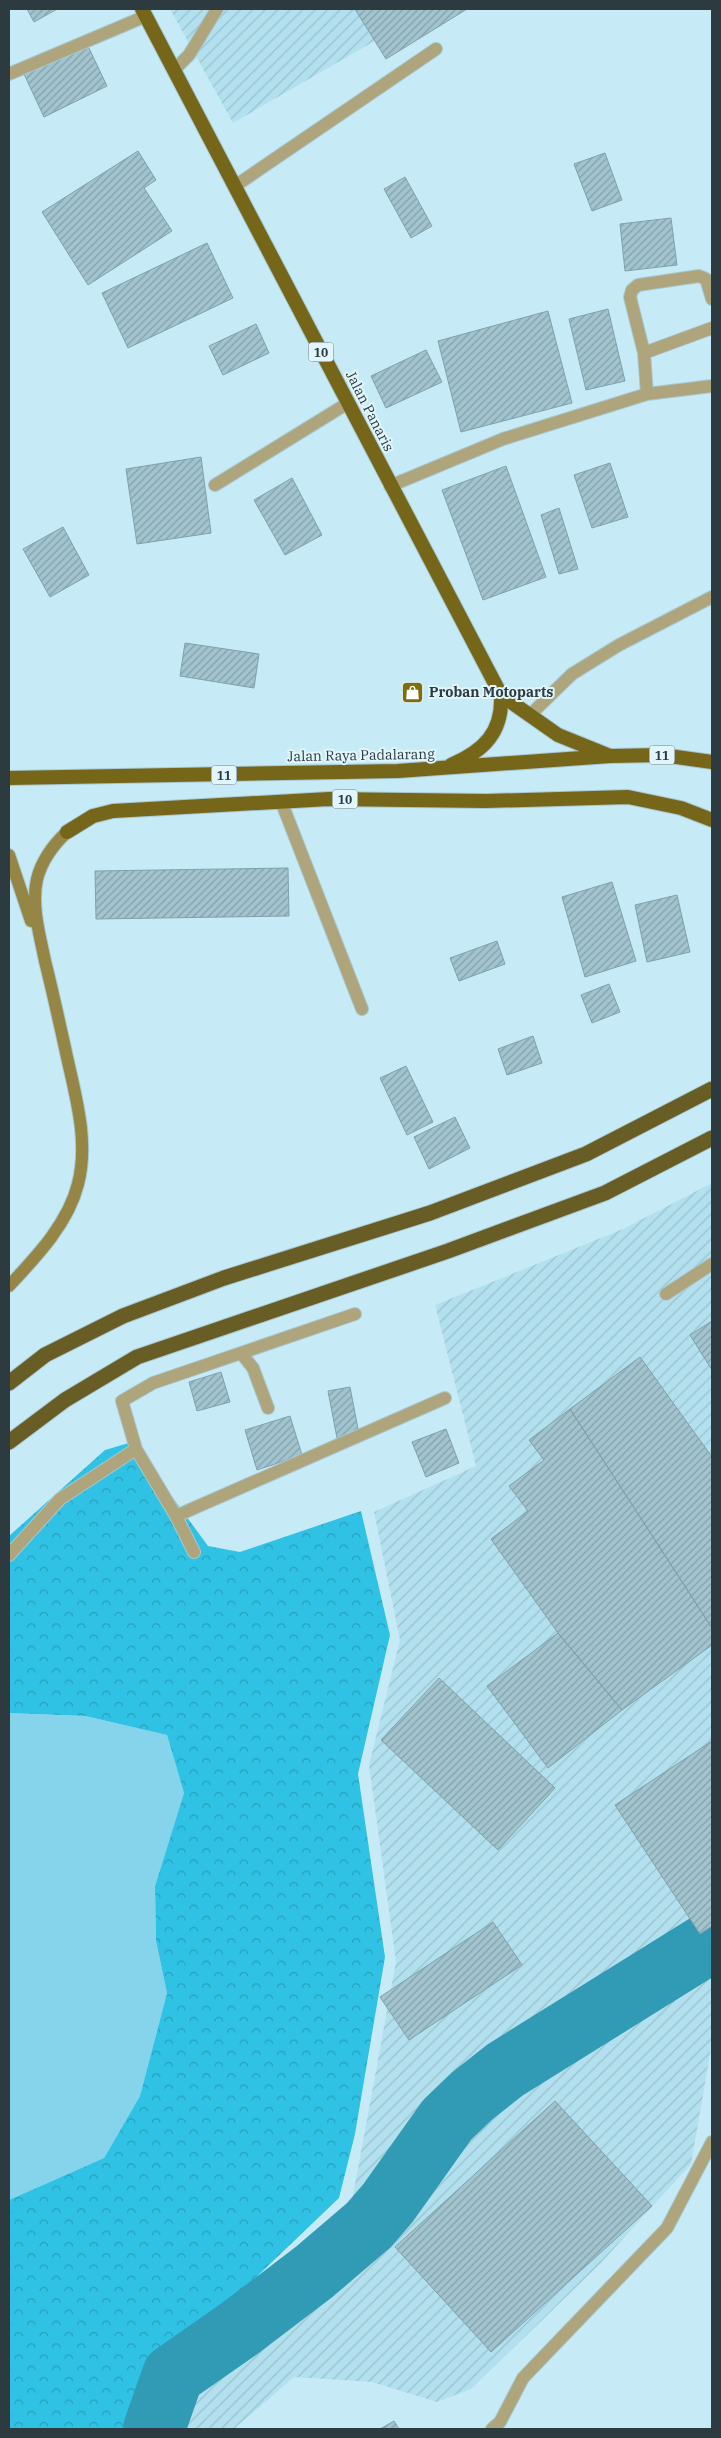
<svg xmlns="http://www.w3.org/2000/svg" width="721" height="2438" font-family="'IBM Plex Serif',serif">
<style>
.industrial{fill:url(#industrial-furrows)}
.green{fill:#85d4eb}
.forest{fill:url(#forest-crowns)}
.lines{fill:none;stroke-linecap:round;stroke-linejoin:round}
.river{stroke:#319bb6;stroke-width:62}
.building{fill:url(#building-hatch);stroke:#7fa1ac}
.service-casing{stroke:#a8c8d2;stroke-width:14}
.minor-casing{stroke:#a8c8d2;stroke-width:14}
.secondary-casing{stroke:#a8c8d2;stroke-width:14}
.trunk-casing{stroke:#a8c8d2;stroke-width:16}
.motorway-casing{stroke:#a8c8d2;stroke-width:17}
.service{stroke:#afa57c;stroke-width:12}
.minor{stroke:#afa57c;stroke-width:12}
.secondary{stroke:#958646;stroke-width:12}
.trunk{stroke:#76661a;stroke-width:14}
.motorway{stroke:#695d26;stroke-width:15}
.labels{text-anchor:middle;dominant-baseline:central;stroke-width:4;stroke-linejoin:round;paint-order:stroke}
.shield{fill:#e0f6fc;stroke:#637378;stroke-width:1}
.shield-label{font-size:12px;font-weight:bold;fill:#2d3b40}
.street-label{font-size:14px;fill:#2d3b40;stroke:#e0f6fc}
.poi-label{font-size:14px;font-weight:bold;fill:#2d3b40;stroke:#e0f6fc;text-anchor:start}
</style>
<defs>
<pattern id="industrial-furrows" width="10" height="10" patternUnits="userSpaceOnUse" patternTransform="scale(1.25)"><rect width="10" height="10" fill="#b3e0ee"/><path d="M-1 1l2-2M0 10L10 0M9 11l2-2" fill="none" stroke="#9ac1cd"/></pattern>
<pattern id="forest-crowns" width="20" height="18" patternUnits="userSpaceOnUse" patternTransform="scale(1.25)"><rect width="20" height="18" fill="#2fc2e5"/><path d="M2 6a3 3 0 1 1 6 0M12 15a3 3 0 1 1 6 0" fill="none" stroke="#289fbb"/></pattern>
<pattern id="building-hatch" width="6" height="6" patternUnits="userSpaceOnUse" patternTransform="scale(1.25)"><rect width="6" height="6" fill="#a1c4cf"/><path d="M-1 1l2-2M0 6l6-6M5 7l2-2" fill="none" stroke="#84a0a9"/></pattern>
</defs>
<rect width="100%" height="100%" fill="#c7ebf6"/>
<!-- industrial -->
<path class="industrial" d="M170 9H430L233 123Z
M712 1183V2043L691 2164 600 2264 471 2389 437 2402 372 2382 294 2377 234 2429H169L233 2321 273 2276 351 2206 396 1962 369 1765 400 1640 374 1512 476 1466 435 1305 623 1229Z"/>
<!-- green -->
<path class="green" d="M9 1713 85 1716 167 1735 184 1793 155 1886 156 1941 167 1993 140 2096 104 2158 9 2200Z"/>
<!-- forest -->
<path class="forest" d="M132 1442 208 1546 240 1552 361 1511 390 1635 358 1774 385 1957 355 2134 339 2198 227 2305 207 2332 155 2378 137 2429H9V2200L104 2158 140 2096 167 1993 156 1941 155 1886 184 1793 167 1735 85 1716 9 1713V1536L105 1450Z"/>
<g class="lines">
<!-- river -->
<path class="river" d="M154 2429 173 2375 239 2329 314 2272 369 2225 388 2203 447 2120 472 2096 505 2070 712 1941"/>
</g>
<!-- building -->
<path class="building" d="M27 9H57L34 22Z
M355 9H467L386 59Z
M87 44 107 86 44 117 24 74Z
M138 151 156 180 144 188 172 231 88 285 42 212Z
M605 153 622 200 592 211 574 164Z
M405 177 432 226 411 238 384 189Z
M671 218 677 265 625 271 620 224Z
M207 243 233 298 128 348 102 293Z
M608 309 625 381 586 390 569 319Z
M548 311 572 403 461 432 438 341Z
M256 324 269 353 223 375 209 346Z
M426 350 442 382 386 408 371 376Z
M201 457 211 533 137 544 126 469Z
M610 463 628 517 592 528 574 475Z
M506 466 546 577 483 600 442 490Z
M292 478 322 535 285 555 254 500Z
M559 508 578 569 559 574 541 515Z
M63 527 89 575 50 597 23 549Z
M185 643 259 654 254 688 180 676Z
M288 868 289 916 96 919 95 871Z
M612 882 636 961 585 977 562 897Z
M677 895 690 952 647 962 635 905Z
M497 941 505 964 459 981 450 958Z
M609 984 620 1012 592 1023 581 995Z
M533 1036 542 1063 507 1075 498 1049Z
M406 1066 433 1122 407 1135 380 1078Z
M455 1117 470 1148 429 1169 414 1137Z
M712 1321V1370L690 1335Z
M640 1357 712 1457V1628L570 1409Z
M221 1372 230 1402 197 1411 189 1382Z
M350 1387 359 1434 337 1438 328 1391Z
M570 1409 712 1628V1645L622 1710 558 1633 491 1539 528 1511 509 1486 544 1460 529 1440Z
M290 1416 302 1455 257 1470 245 1430Z
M446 1429 459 1463 426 1477 412 1442Z
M558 1633 622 1710 548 1768 487 1686Z
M439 1678 555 1788 498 1850 381 1740Z
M712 1741V1926L700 1934 615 1805Z
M493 1922 522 1965 409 2040 380 1997Z
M555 2101 652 2206 491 2352 395 2247Z
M394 2421 399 2429H380Z"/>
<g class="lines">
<defs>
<path id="service" d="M174 70 189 55 217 9
M235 186 436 49
M666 1294 712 1264"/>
<path id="minor" d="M9 74 146 16
M644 353 712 328
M647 394 644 353 630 297 632 290 638 285 699 276 706 279 712 299
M215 485 348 403
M390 486 503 439 647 394 712 386
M530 715 572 674 619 645 712 597
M281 801 362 1009
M241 1353 253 1368 268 1408
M176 1516 445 1398
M194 1552 176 1516 136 1449 122 1401 153 1383 355 1314
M9 1555 60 1499 136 1449
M492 2429 500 2422 523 2378 667 2228 712 2142"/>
<path id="secondary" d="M9 855 31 921
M9 1286C36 1257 68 1224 78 1184 89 1142 76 1098 67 1057 60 1025 53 993 45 961 40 936 31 906 37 879 42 860 53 845 67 832"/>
<path id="trunk" d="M142 9 501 695 558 735 610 756
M451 765C484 751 503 732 501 695
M9 778 398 771 610 756 662 755 712 762
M67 832 93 816 113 811 329 799 486 801 628 797 681 808 712 820"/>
<path id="motorway" d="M9 1383 45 1355 123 1316 224 1278 430 1213 586 1154 712 1089
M9 1442 65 1400 137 1357 448 1251 605 1193 712 1138"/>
</defs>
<!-- service casing -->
<use href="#service" class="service-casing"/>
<!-- minor casing -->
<use href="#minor" class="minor-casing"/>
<!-- secondary casing -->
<use href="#secondary" class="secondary-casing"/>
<!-- trunk casing -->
<use href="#trunk" class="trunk-casing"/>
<!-- motorway casing -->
<use href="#motorway" class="motorway-casing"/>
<!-- service -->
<use href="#service" class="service"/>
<!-- minor -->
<use href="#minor" class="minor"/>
<!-- secondary -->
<use href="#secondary" class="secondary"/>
<!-- trunk -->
<use href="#trunk" class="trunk"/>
<!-- motorway -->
<use href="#motorway" class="motorway"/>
</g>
<!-- icons -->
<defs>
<symbol id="shop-square" viewBox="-11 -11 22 22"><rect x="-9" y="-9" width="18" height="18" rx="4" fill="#806d08" stroke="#e0f6fc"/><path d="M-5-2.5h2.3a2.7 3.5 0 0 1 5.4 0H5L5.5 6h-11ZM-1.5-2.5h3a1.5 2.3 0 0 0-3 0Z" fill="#fff"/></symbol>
</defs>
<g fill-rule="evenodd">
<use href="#shop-square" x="400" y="680" width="25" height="25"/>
</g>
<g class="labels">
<!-- shield labels -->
<g class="shield">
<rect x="308.5" y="342.5" width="25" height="19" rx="4"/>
<rect x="649.5" y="745.5" width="25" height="19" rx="4"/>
<rect x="211.5" y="765.5" width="25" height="19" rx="4"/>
<rect x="332.5" y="789.5" width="25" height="19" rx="4"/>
</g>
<g class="shield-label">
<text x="321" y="352">10</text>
<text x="662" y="755">11</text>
<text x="224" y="775">11</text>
<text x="345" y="799">10</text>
</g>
<!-- street labels -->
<g class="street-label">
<text transform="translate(370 411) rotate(63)">Jalan Panaris</text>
<text transform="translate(361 755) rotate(-1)">Jalan Raya Padalarang</text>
</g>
<!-- poi labels -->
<g class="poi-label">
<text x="429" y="692">Proban Motoparts</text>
</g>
</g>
<!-- border -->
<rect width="721" height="2438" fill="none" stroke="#2d3b40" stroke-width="20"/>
</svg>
